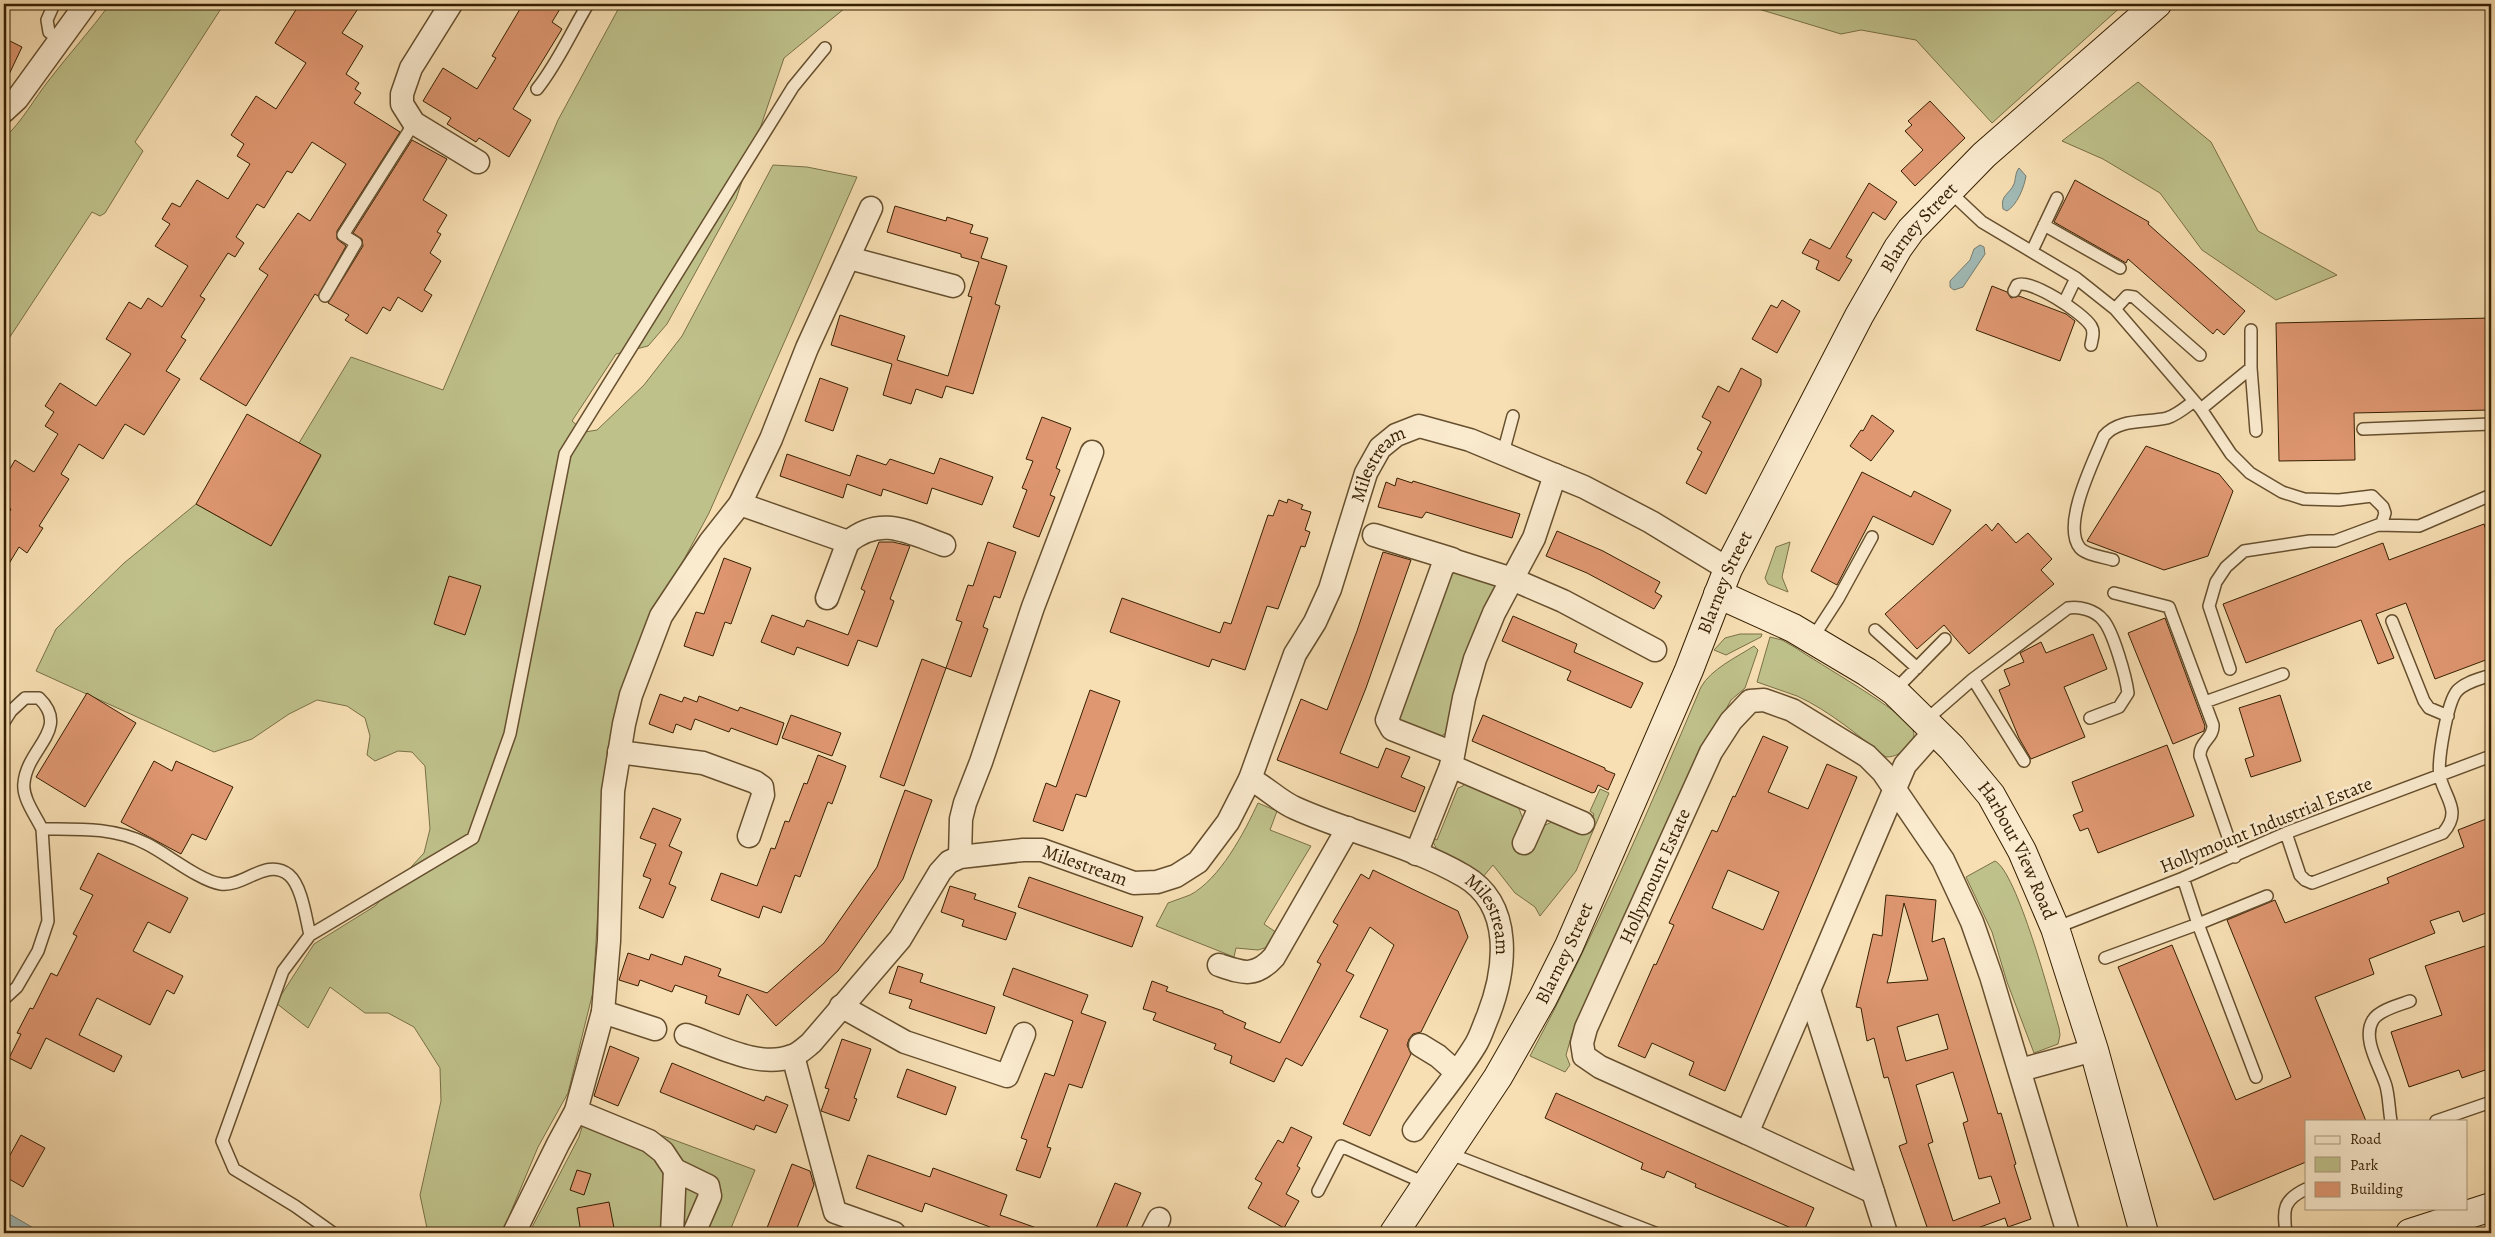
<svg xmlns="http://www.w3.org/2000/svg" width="2495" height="1237" font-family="Alegreya,serif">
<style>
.green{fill:#bfc18b;stroke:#7a7046}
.water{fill:#a1bab6;stroke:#767c6e}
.building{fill:#df9771;stroke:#351f01;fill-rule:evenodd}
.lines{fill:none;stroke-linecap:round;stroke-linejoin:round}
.lane-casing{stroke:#664f2e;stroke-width:14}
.street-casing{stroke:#664f2e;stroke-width:25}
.secondary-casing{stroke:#351f01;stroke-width:30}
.lane{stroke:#faeace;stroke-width:11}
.street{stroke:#faeace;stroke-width:22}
.secondary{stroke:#faeace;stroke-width:28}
.labels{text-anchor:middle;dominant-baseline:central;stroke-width:5;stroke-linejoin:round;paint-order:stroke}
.street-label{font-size:19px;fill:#351f01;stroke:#faeace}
</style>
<rect width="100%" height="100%" fill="#f7dfb3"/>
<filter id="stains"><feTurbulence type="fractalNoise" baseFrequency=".004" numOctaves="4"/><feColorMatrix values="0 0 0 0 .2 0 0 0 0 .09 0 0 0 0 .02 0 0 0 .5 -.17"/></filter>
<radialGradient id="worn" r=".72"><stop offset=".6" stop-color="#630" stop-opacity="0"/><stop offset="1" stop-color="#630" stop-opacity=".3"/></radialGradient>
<!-- green -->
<path class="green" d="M110 4H224L135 142 143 151 105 213 100 216 92 212 4 346V138C22 122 34 99 49 80 69 54 91 30 110 4Z
M621 4H850L784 58 736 199 667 324 648 346 616 354 572 421 585 432 597 430 644 385 682 336 773 165 807 167 857 177 709 513 667 591 605 792 593 992 568 1093 538 1147 502 1233H428L420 1195 441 1101 440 1068 414 1027 388 1013H365L330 987 308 1028 276 1003 314 944 375 906 424 853 430 829 425 766 412 752 398 751 375 761 367 755 370 736 365 718 347 706 317 700 289 714 252 739 214 752 36 671 56 629 124 563 196 504 271 546 321 456 299 443 351 357 443 390 558 120Z
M1742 4H2124L1992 123 1916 40 1861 30 1841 34Z
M2138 82 2211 142 2258 231 2337 275 2276 300 2202 250 2160 193 2103 159 2062 141Z
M1790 542 1782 577 1788 592 1768 584 1765 578 1776 547Z
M1454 571 1495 585 1496 588 1446 733 1440 737 1400 721 1399 718 1448 576Z
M1740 634H1762L1761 637 1726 655 1714 650 1725 638Z
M1770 637 1782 640 1796 648C1816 662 1904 712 1912 728 1916 735 1913 740 1908 745 1901 753 1896 757 1886 757 1857 735 1830 711 1797 696 1784 691 1770 687 1757 682Z
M1754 646 1758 650 1745 688 1731 700 1697 763 1572 1034 1566 1055 1570 1065 1565 1072 1530 1056C1594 937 1648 812 1701 687 1711 669 1737 657 1754 646Z
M1465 782 1518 806 1523 819 1541 827 1554 821 1586 834 1594 814 1590 811 1600 789 1609 793 1576 871 1540 916 1535 907 1515 893 1493 865 1482 878C1464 868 1437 860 1432 838L1437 840 1458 788 1463 786Z
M1258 803 1277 811 1270 830 1311 846 1264 924 1277 933 1268 947 1258 950 1236 948 1234 957 1156 926 1168 903C1175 900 1183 898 1190 895 1220 879 1244 833 1258 803Z
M1995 861C2017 872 2051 1000 2059 1028L2060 1035 2058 1044 2034 1053 2007 982 1992 932 1966 877Z
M588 1108 755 1170 729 1233H529L579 1137Z"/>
<!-- water -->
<path class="water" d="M2019 168 2026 176C2024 188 2017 205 2007 211L2003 209C2000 195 2009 195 2014 184 2016 178 2015 173 2019 168Z
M1980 245 1984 247 1985 254 1963 287 1954 290 1950 287V281L1970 260 1974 249Z
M6 1212 42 1233H4V1215Z"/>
<!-- building -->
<path class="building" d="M304 4H361L342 33 363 46 346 74 359 83 355 89 361 93 354 103 400 132 337 231V239L346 246 318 296 315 294 246 406 200 379 268 275 259 269 298 213 310 221 346 164 312 142 292 173 287 171 264 208 257 204 236 237 244 243 235 257 228 253 200 296 205 299 181 337 186 340 166 371 180 379 144 435 125 424 103 459 79 444 61 474 69 479 39 526 43 528 27 553 19 547 4 572V521L11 509 4 505V479L15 460 34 472 58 434 45 426 54 412 45 406 60 383 96 406 131 354 106 339 129 302 141 309 148 298 162 307 188 266 155 246 170 224 162 219 172 203 180 207 197 180 228 199 250 164 237 156 244 144 231 135 256 96 276 109 306 63 275 43 297 8 300 10Z
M523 4H563L552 22 562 29 513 109 531 120 509 157 479 138 476 142 447 124 451 118 423 101 443 68 477 89 496 58 492 56Z
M4 38 22 47 4 85Z
M1930 101 1965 138 1915 186 1901 171 1923 150 1905 131 1912 125 1908 121Z
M412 140 447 159 423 200 447 215 437 232 441 234 430 253 441 261 424 290 432 295 422 312 398 297 390 311 383 307 367 334 345 320 349 315 328 303 363 246 362 239 353 233Z
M2075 180 2149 222 2148 224 2245 311 2224 335 2217 329 2213 334 2128 259 2126 263 2054 222Z
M1869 183 1897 202 1885 220 1873 212 1846 257 1852 260 1839 281 1816 269 1819 261 1802 253 1810 239 1830 249Z
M895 206 946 221 947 217 973 225 970 233 988 238 981 258 1007 266 995 304 1000 306 973 394 946 386 942 398 916 389 911 404 883 395 892 364 831 345 840 315 905 336 897 360 948 376 972 297 968 296 979 262 961 257V254L887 232Z
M1992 286 2007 292 2011 298 2019 296 2066 314 2075 321 2060 361 1976 330Z
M1782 300 1800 311 1777 353 1752 339 1771 305 1777 308Z
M2491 318V410L2354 413 2355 460 2279 461 2276 323Z
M1741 368 1761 379V385L1706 494 1686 483 1702 452 1697 449 1711 422 1702 417 1718 386 1729 392Z
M820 378 848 388 833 431 805 421Z
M247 414 321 455 271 546 196 504Z
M1872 415 1894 431 1871 461 1850 446 1861 430 1863 431Z
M1042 417 1071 428 1056 468 1060 470 1050 495 1055 497 1039 537 1013 527 1027 490 1022 488 1033 461 1026 459Z
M2146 446 2219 474 2233 491 2208 556 2164 570 2087 541Z
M787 454 850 476 857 455 886 465 890 459 934 474 940 458 993 477 982 505 932 488 927 504 883 489 881 496 847 484 843 498 780 476Z
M1862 472 1911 497 1914 491 1951 510 1933 545 1873 516 1837 585 1811 571Z
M1397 478 1412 483 1413 481 1520 514 1512 538 1426 512 1422 518 1378 507 1386 482 1395 486Z
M1288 499 1303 505 1301 509 1311 512 1305 530 1310 532 1305 547 1301 546 1278 609 1267 606 1245 670 1212 659 1209 667 1110 632 1122 598 1220 633 1224 622 1231 624 1268 515 1273 516 1279 500 1287 503Z
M1998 523 2016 543 2028 533 2052 559 2041 570 2054 584 1969 654 1944 625 1917 649 1885 614 1986 524 1992 531Z
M2484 524 2491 544V658L2435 679 2406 603 2376 614 2394 658 2378 664 2361 620 2246 663 2223 604 2383 543 2389 560Z
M1557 531 1603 551 1660 582 1655 592 1662 596 1654 609 1587 573 1546 556Z
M879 542H893L910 546 890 599 894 601 877 647 858 640 848 666 797 647 794 655 761 642 772 615 804 627 807 620 848 635 865 591 861 589Z
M988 542 1016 552 1000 598 994 596 983 627 988 629 971 677 946 668 962 622 956 620 968 585 973 586Z
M1383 552 1411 560 1366 688 1340 753 1378 768 1386 748 1410 757 1401 777 1425 787 1415 812 1277 760 1301 699 1327 710 1357 631Z
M724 558 751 568 731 624 725 622 713 656 684 646 696 612 704 614Z
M449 576 481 586 465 635 434 624Z
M1513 616 1577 644 1574 652 1643 683 1631 708 1567 680 1571 671 1502 641Z
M2165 618 2205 726 2204 731 2173 744 2128 633Z
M2093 634 2107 669 2064 687 2085 737 2031 759 2019 738 1999 690 2010 685 2004 670 2024 662 2020 653 2041 642 2046 653Z
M922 659 946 668 904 786 880 777Z
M1090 690 1120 701 1086 797 1076 794 1063 831 1033 821 1046 783 1056 787Z
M87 693 136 723 85 807 36 777Z
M660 694 682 702 684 697 697 702 699 696 738 711 740 707 784 723 777 745 731 728 729 732 695 719 691 730 676 724 673 733 649 724Z
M2280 695 2301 761 2251 777 2245 759 2254 756 2239 708Z
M791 715 841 733 832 756 782 738Z
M1483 715 1605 768V770L1615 774 1608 790 1598 785 1595 792 1592 793 1472 741Z
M1763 736 1788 747 1768 792 1808 809 1827 764 1857 777 1725 1091 1689 1075 1694 1062 1652 1043 1645 1058 1618 1046 1654 964 1656 965 1674 925 1669 923 1712 830 1717 832 1733 796 1735 797ZM1728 870 1779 892 1763 930 1712 908Z
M2167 745 2194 816 2098 853 2088 828 2080 831 2073 815 2083 811 2072 782Z
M818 755 846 766 832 804 828 802 800 877 795 875 781 913 763 906 759 918 711 900 721 873 757 886 771 848 775 849 785 821 789 822 804 783 807 784Z
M154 761 172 771 176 761 233 787 206 840 192 834 181 854 121 822Z
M905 790 932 800 903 879 838 971 776 1026 747 994 739 1015 705 1003 707 996 675 985 672 992 640 980 638 986 619 980 628 953 649 960 651 954 682 965 685 956 721 969 718 976 767 993 824 943 877 867Z
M653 808 681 819 669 846 682 852 669 884 676 887 663 918 639 908 651 879 643 876 656 844 640 838Z
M2491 817V911L2463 922 2459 911 2430 921 2435 933 2369 959 2374 974 2315 997 2366 1121H2306V1162L2214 1200 2118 967 2172 945 2236 1100 2291 1077 2227 920 2275 900 2285 923 2389 883 2387 878 2464 847 2458 830Z
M98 853 188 898 170 933 148 922 133 951 183 976 174 994 167 990 150 1025 97 998 79 1035 122 1056 114 1072 46 1038 31 1069 9 1058 21 1034 17 1033 30 1008 33 1009 51 973 57 976 77 936 73 934 93 895 80 889Z
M1373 870 1458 911 1468 937 1421 1032 1413 1034 1409 1039 1407 1045 1411 1054 1370 1136 1343 1124 1388 1030 1360 1017 1394 945 1370 927 1346 971 1354 975 1302 1066 1286 1058 1274 1082 1230 1063 1232 1056 1214 1049 1216 1044 1153 1020 1156 1013 1143 1009 1152 981 1168 987 1166 991 1223 1011V1013L1246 1023 1244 1028 1280 1043 1321 964 1317 962 1338 925 1333 922 1361 874 1369 879Z
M1029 877 1143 917 1132 947 1018 907Z
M950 886 976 894 974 899 1016 913 1006 940 962 926 964 920 941 912Z
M1886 895 1936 900 1932 942 1944 938 1992 1094 1998 1114 2001 1113 2016 1164 2014 1165 2031 1219 2008 1227 2005 1218 1964 1233H1925L1928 1230 1899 1146 1907 1143 1888 1077 1884 1078 1874 1038 1867 1041 1861 1008 1856 1007 1873 934 1882 936ZM1904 903 1928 980 1887 983 1890 972ZM1938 1014 1948 1049 1906 1061 1897 1027ZM1953 1072 1968 1121 1963 1123 1979 1179 1991 1176 2000 1203 1953 1221 1928 1144 1933 1142 1916 1085Z
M2491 944V1068L2462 1078 2459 1070 2409 1087 2391 1032 2442 1015 2425 966Z
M898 966 923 974 920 982 995 1007 986 1034 909 1008 912 1000 889 993Z
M1013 968 1088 995 1081 1013 1106 1022 1082 1088 1069 1084 1047 1147 1051 1148 1040 1178 1016 1170 1027 1140 1021 1138 1045 1073 1054 1076 1073 1021 1003 995Z
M842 1039 871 1049 854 1098 857 1099 849 1121 821 1111 829 1089 825 1088Z
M610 1046 639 1058 618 1106 594 1096Z
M672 1063 764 1101 766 1096 788 1105 776 1133 756 1125 754 1130 660 1092Z
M907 1069 956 1087 946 1115 897 1097Z
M1556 1093 1814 1208 1803 1233 1695 1187 1696 1184 1667 1171 1664 1178 1641 1169 1643 1163 1545 1118Z
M1291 1127 1312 1137 1297 1166 1300 1168 1286 1194 1299 1201 1284 1228 1248 1208 1262 1183 1255 1179 1278 1140 1283 1143Z
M21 1135 45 1148 23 1187 4 1176V1166Z
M868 1155 930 1177 933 1168 1007 1195 1000 1215 1045 1231V1233H988L990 1227 925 1203 922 1212 856 1188Z
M792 1164 810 1171 814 1185 795 1233H765Z
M577 1170 591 1174 584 1195 570 1190Z
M1115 1183 1141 1193 1124 1233H1094Z
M609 1202 615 1233H581L577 1208Z"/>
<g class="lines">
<defs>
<path id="lane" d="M54 4 47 20 49 32 60 40
M537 89C558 63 571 32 588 4
M1949 191 1982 222 2076 278 2115 309 2201 409 2231 454 2250 473 2282 492 2304 499 2339 500 2372 496 2383 507 2385 513 2382 523 2378 525 2419 526 2491 495
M2044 225 2120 268
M2032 251 2057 198
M2014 291 2017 285C2030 278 2083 313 2091 326 2095 332 2092 339 2091 345
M325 296 356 243 343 235 414 123
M2064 303 2076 278
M2115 309 2127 296 2134 297 2200 355
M2251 330V368L2256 431
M2201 409 2251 368
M2363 429 2491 424
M1503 453 1513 416
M2113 560C2104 557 2086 555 2080 548 2061 525 2094 461 2104 436 2119 418 2146 423 2167 418 2177 415 2186 407 2194 401
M2114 593 2169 607 2213 725C2214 738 2199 742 2200 756L2235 857
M2392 621 2424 701 2429 708 2448 716
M1875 630 1917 668
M1812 639 1838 599 1872 537
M2230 669 2209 606 2216 582 2226 567 2244 551 2310 541H2335L2378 525
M1973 679 2068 608C2079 606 2095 610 2103 620 2113 631 2126 677 2128 693L2119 707 2090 718
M1894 691 1945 639
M2205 702 2283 674
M1926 720 1973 679 2024 761
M4 722 11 711 25 698H39C71 729 27 748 24 783 22 798 36 816 42 829
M2286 833 2300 875 2305 880 2312 883 2443 833C2462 811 2446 800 2440 777 2437 762 2447 703 2457 691 2465 682 2480 679 2491 675
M2183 878 2198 924 2256 1077
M2055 928 2183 878 2286 833 2491 756
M310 935 473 838 510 734 565 454 793 87 825 48
M2105 958 2198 924 2267 896
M4 999 17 987 38 951 48 921 42 829C78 829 114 827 147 844 167 854 200 881 221 884 244 887 267 857 289 875 302 886 306 919 310 935L283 971 222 1141 234 1169 295 1206 333 1233
M2391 1121C2389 1110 2389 1097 2386 1086 2381 1068 2361 1039 2373 1020 2379 1010 2399 1005 2410 1001
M2436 1121 2491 1102
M1448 1153 1655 1233
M1318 1191 1341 1146 1427 1184
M2286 1233C2283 1209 2283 1200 2306 1189"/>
<g id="street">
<path d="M451 4 411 68 402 94V104L414 123 478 162"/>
<path d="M4 111 17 99 86 4"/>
<path d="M849 258 953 286"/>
<path d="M740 504 848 542C881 515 908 532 944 545"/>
<path d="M1374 535 1452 559"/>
<path d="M827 598 848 542"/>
<path d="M619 752 703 763 755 782 762 787 763 795 749 836"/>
<path d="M1453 753 1392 729 1387 720 1442 568 1449 559 1512 579 1563 601 1655 650"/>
<path d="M1451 766 1583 823"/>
<path id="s1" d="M1250 779C1266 787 1279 801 1295 808 1350 833 1411 845 1464 876 1514 905 1506 970 1488 1016 1484 1025 1481 1036 1476 1044 1458 1074 1434 1101 1414 1130"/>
<path d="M1524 843 1541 805"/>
<path d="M1416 854 1451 766 1464 698 1475 659 1494 613 1534 538 1555 475"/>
<path d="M960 857 961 819 965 803 981 762 1033 607 1092 452"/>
<path d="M1219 965C1243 973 1255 978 1274 957L1348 828"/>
<path id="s2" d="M1809 990 1747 1133 1600 1067 1584 1056 1582 1043 1586 1028 1711 752 1731 721 1750 701 1764 700 1792 710 1867 756 1883 772 1943 860 1972 922 1991 976 2068 1233"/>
<path d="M841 1006 905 1042 1007 1076 1024 1034"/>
<path d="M603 1012 655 1029"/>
<path id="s3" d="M686 1035C717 1045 759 1069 792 1056 799 1054 806 1047 811 1043L900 939 940 872 949 862 960 857 1023 850H1042L1134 883 1157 882 1176 876 1198 862 1228 822 1250 779 1295 654 1315 622 1330 589 1366 473 1380 448 1396 435 1419 426 1470 440 1523 462 1584 487 1651 522 1728 569"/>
<path d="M1420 1045 1438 1056 1456 1072"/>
<path d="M793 1056 835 1212 894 1233"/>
<path d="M2020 1070 2094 1050"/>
<path d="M576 1111 649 1141 663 1152 675 1170 708 1186 710 1196 694 1233"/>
<path d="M1747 1133 1873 1192"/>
<path d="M514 1233 558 1144 576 1111 603 1012 609 941 613 791 624 724 631 695 661 616 710 542 740 504 771 439 807 348 871 208"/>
<path d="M672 1233 675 1170"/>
<path d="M1152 1233 1159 1219"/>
<path d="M1886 1233 1809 990 1905 765 1936 730"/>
</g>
<g id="secondary">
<path id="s4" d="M1718 594 1793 628 1867 672 1894 691 1952 748 1991 795 2022 851 2055 928 2094 1050 2144 1233"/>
<path id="s5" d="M1394 1233 1498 1077 1543 998 1569 946 1689 670 1728 569 1859 316 1898 248 1911 230 1984 155 2157 4"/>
<path d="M2410 1233 2491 1207"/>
</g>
</defs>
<!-- lane casing -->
<use href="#lane" class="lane-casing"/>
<!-- street casing -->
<use href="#street" class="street-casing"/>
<!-- secondary casing -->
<use href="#secondary" class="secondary-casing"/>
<!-- lane -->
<use href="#lane" class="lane"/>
<!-- street -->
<use href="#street" class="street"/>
<!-- secondary -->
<use href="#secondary" class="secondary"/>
</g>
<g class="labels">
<!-- street labels -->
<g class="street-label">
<text stroke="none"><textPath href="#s5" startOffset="1138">Blarney Street</textPath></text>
<text stroke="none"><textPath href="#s3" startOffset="1064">Milestream</textPath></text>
<text stroke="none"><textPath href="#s5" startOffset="732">Blarney Street</textPath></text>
<text transform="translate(2266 825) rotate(-22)">Hollymount Industrial Estate</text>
<text stroke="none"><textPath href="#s4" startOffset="405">Harbour View Road</textPath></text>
<text stroke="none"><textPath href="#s3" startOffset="502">Milestream</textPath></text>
<text stroke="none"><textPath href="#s2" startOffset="532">Hollymount Estate</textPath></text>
<text stroke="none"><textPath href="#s1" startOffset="284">Milestream</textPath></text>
<text stroke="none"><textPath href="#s5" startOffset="328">Blarney Street</textPath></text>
</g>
</g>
<!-- margin -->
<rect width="2495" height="1237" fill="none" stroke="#f7dfb3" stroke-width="20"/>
<rect x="5" y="5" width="2485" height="1227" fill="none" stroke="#351f01" stroke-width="2.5"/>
<rect x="10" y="10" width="2475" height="1217" fill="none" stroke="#351f01"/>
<!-- legend -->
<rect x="2305" y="1120" width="162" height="90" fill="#faeace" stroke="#ab997c"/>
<rect x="2315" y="1136" width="25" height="8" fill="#faeace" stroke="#ab997c"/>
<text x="2350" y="1144" font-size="15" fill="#351f01">Road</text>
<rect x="2315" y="1157" width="25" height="15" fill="#bfc18b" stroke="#ab997c"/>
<text x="2350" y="1170" font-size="15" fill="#351f01">Park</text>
<rect x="2315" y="1182" width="25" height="15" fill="#df9771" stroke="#ab997c"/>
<text x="2350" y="1194" font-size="15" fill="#351f01">Building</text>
<rect width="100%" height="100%" filter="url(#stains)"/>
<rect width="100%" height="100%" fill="url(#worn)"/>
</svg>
